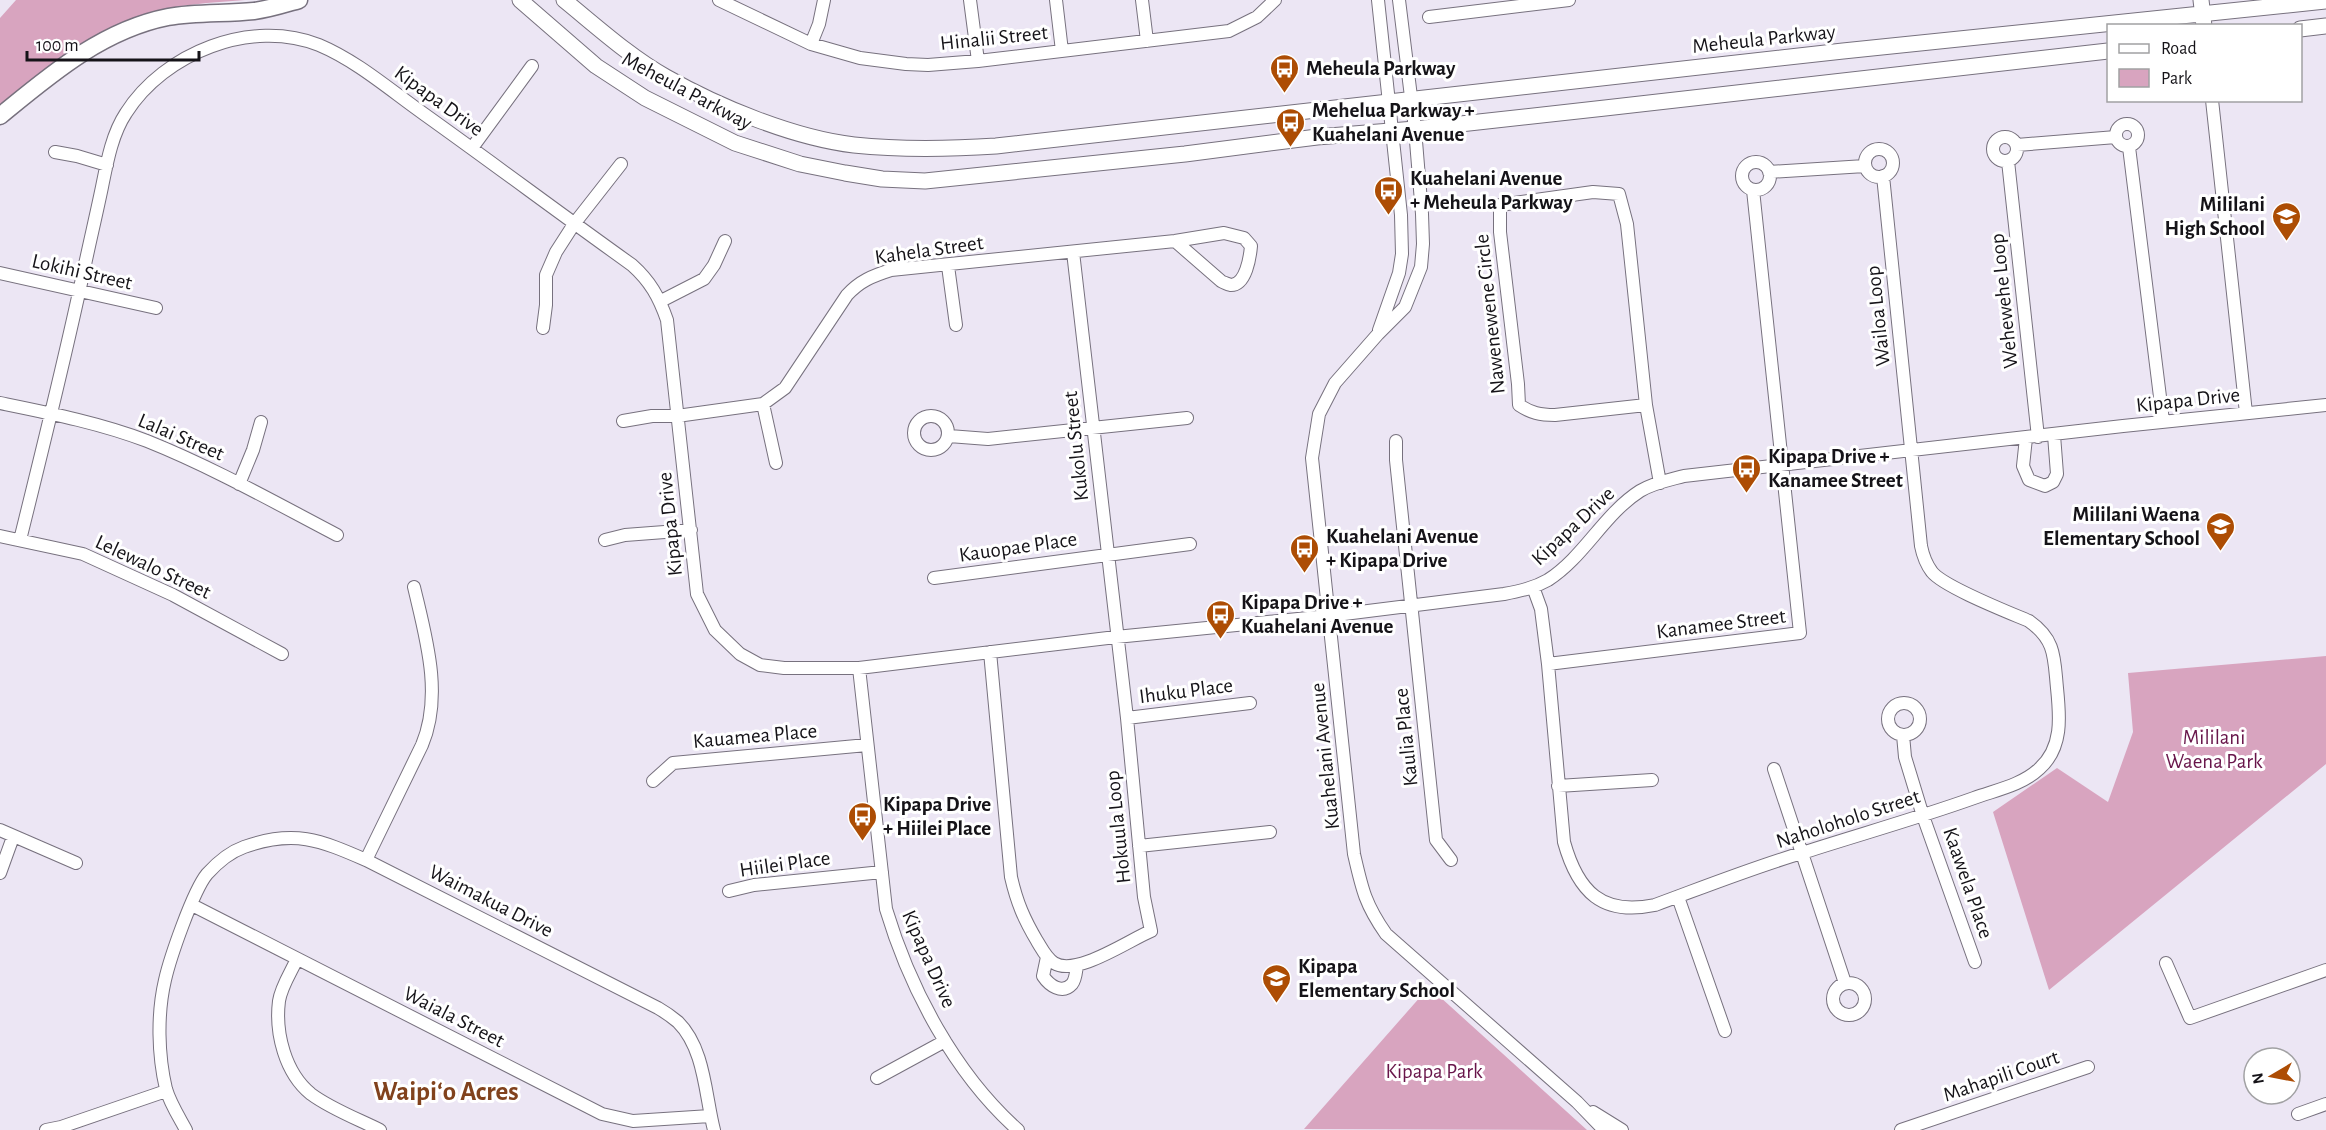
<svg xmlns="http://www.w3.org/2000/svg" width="2326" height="1130" font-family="'Alegreya Sans',sans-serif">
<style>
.green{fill:#d8a4bf}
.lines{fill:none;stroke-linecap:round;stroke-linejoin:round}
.minor-casing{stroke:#77717e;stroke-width:14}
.major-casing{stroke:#77717e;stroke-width:17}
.highway-casing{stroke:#77717e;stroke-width:19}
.minor{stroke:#fff;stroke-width:12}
.major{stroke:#fff;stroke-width:15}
.highway{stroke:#fff;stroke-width:16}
.labels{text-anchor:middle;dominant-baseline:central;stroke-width:6;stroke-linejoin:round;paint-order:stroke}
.street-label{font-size:21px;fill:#151318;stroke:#fff}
.poi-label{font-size:21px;font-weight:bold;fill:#151318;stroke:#fff;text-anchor:start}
.park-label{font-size:21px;fill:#68154a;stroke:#fff}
.district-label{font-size:27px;font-weight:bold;fill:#81421d;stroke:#fff}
</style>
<rect width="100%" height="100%" fill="#ece6f4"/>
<!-- green -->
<path class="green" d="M16 0H245C211 3 177 4 145 14 88 31 45 73 0 110V18Z
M2326 656V764L2049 990 1993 812 2057 768 2108 802 2133 732 2128 673Z
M1429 987 1587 1130 1304 1129Z"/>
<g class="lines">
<defs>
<path id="minor" d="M719 0 811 44 860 58 906 64 928 65 978 61 1229 31 1257 17 1275 0
M970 0 978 61
M1056 0 1062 51
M1142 0 1147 41
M1378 0 1401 215 1402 254 1399 273 1379 330
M1399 0 1415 129 1422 214 1423 244 1421 267 1405 307 1378 334 1335 383 1319 414 1312 458 1354 854C1362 889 1365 904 1386 934L1577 1102 1604 1130
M1429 17 1569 0
M811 44 819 24 824 0
M2212 100 2246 413
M2116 135a11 11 0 1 1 22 0a11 11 0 1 1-22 0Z
M1993 149a12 12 0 1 1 24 0a12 12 0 1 1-24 0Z
M2017 145 2116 137
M2129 147 2163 421
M472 148 532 66
M1865 163a14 14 0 1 1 28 0a14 14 0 1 1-28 0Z
M55 152 77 156 107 165
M2008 161 2038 437
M1742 176a14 14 0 1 1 28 0a14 14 0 1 1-28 0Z
M1769 172 1865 166
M1593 192 1619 194 1627 224 1646 405 1555 415C1540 415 1531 413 1519 405L1518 384 1500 232V205Z
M948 266 956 325
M0 273 156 308
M661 301 704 279 714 265 725 241
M543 328 546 305V275L556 252 574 224 621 164
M0 403C49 413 100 423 147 441 212 467 274 502 337 535
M763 404 776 463
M1646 405 1660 483
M914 433a17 17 0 1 1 34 0a17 17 0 1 1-34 0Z
M623 421 652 416H677L763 404 785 388 847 295C860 281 872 276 891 270L1175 241 1224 233 1244 238 1251 246C1250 257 1246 285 1231 285 1230 285 1222 282 1221 281L1175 241
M949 436 988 439 1187 418
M2026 438 2023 466 2029 480 2045 486 2053 482 2057 474 2054 435
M1396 441V460L1436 840 1451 860
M239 484 253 450 261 422
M0 536 83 554 173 595 282 654
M20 540C42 451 64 363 83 274 89 245 96 216 102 187 107 162 112 134 126 113 164 53 251 18 319 45 357 61 390 90 424 114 494 164 562 215 632 265 650 281 659 297 667 320L697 594 715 630 740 654 760 665 784 668H859L1116 637 1328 616 1504 594C1520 591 1534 588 1548 580 1584 557 1604 514 1640 491 1653 483 1669 480 1684 476L2123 426 2326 405
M605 540 625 535 691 530
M934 578 1190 544
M1533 587 1541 609 1548 664 1564 842C1578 892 1602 916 1655 905 1704 887 1754 867 1805 852 1861 834 1918 818 1974 798 1996 790 2022 785 2039 769 2063 748 2060 717 2057 688 2054 658 2056 640 2029 621 2008 612 1944 587 1932 572 1926 564 1923 556 1921 546L1883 176
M990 652 1011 877C1017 903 1024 919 1037 941 1042 949 1046 958 1054 963 1076 977 1129 940 1151 931L1144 897 1127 718 1073 252
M1548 664 1800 633 1753 190
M859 668 886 909C910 989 955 1074 1018 1130
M1888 719a16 16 0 1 1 32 0a16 16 0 1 1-32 0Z
M1127 718 1250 703
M1903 735 1905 757 1923 816 1975 962
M1774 769 1845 983
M653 781 673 763 867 745
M1558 786 1652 780
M0 830 76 863
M1139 846 1270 832
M366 860 422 745C443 695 426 638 414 587
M0 873 13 837
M729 891 754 885 882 872
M1678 897 1725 1031
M192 905 602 1114 633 1121 710 1116
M1047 957 1043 976C1049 985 1062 995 1072 984 1076 979 1076 971 1077 965
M297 959C291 972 281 987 279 1001 275 1033 285 1073 311 1094 331 1109 358 1119 380 1130
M2166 963 2190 1018 2326 970
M1833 999a16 16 0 1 1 32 0a16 16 0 1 1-32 0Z
M877 1078 945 1041
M1593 1112 1622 1130
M2298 1114 2326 1104
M46 1130 61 1127 166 1091
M186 1130C179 1117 170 1103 166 1089 158 1055 157 1014 165 980 170 958 193 891 207 874 216 864 230 852 244 847 294 829 320 840 366 860L658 1008C665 1012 672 1017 678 1022 705 1049 705 1095 714 1130
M1901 1130 2088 1067"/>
<path id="major" d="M520 0 596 66 645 98 735 143 800 164 845 173 882 179 925 181 1185 154 1317 137 1415 129 1605 108 2108 51
M564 0C596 26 630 57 666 77 719 107 794 138 854 145 902 150 949 149 996 146L1843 51 2326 1
M2201 0 2204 26
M2300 29 2326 26"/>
<path id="highway" d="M0 116C50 75 102 30 168 17 196 12 226 14 254 11 270 9 285 4 299 0"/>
</defs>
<!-- minor casing -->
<use href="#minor" class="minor-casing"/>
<!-- major casing -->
<use href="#major" class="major-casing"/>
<!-- highway casing -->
<use href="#highway" class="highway-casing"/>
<!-- minor -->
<use href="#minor" class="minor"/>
<!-- major -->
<use href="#major" class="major"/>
<!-- highway -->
<use href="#highway" class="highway"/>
</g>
<!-- icons -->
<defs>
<symbol id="bus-pin" viewBox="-11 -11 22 30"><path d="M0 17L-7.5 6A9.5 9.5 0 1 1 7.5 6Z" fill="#ad4d04" stroke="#fff"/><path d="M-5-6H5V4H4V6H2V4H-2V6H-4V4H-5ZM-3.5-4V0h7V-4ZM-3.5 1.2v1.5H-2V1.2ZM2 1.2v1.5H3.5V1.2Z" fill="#fff"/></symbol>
<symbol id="school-pin" viewBox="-11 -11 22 30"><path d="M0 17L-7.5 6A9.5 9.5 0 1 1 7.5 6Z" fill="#ad4d04" stroke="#fff"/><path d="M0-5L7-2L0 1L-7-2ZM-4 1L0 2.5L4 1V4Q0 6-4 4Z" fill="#fff"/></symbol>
</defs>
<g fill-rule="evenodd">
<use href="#bus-pin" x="1268" y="52" width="33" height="45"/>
<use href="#bus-pin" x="1274" y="106" width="33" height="45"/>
<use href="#bus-pin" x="1372" y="174" width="33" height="45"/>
<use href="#school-pin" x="2270" y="200" width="33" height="45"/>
<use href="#bus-pin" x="1730" y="452" width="33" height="45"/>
<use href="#school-pin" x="2204" y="510" width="33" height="45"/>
<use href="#bus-pin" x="1288" y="532" width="33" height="45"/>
<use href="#bus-pin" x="1204" y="598" width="33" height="45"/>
<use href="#bus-pin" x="846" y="800" width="33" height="45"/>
<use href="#school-pin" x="1260" y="962" width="33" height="45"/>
</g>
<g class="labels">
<!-- street labels -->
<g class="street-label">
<text transform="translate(994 38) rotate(-6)">Hinalii Street</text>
<text transform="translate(1764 39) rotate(-6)">Meheula Parkway</text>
<text transform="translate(687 91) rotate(28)">Meheula Parkway</text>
<text transform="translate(439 101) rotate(36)">Kipapa Drive</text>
<text transform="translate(929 250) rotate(-8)">Kahela Street</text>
<text transform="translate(82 272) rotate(13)">Lokihi Street</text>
<text transform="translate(2004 301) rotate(-96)">Wehewehe Loop</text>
<text transform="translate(1490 314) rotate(-96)">Nawenewene Circle</text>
<text transform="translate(1878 316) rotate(-96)">Wailoa Loop</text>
<text transform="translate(2188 400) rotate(-6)">Kipapa Drive</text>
<text transform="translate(181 437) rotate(23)">Lalai Street</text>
<text transform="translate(1076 446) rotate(-96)">Kukolu Street</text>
<text transform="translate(670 524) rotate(-96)">Kipapa Drive</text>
<text transform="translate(1573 526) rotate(-43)">Kipapa Drive</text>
<text transform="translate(1018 547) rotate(-8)">Kauopae Place</text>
<text transform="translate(153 567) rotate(25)">Lelewalo Street</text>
<text transform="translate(1721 624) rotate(-7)">Kanamee Street</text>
<text transform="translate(1186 691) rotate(-7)">Ihuku Place</text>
<text transform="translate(755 736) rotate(-5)">Kauamea Place</text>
<text transform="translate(1406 737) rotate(-96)">Kaulia Place</text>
<text transform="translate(1325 756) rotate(-96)">Kuahelani Avenue</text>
<text transform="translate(1848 819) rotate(-18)">Naholoholo Street</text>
<text transform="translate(1118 827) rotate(-96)">Hokuula Loop</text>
<text transform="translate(785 864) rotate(-8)">Hiilei Place</text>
<text transform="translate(1968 883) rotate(71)">Kaawela Place</text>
<text transform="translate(491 901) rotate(27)">Waimakua Drive</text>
<text transform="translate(929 959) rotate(66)">Kipapa Drive</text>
<text transform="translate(454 1017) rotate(27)">Waiala Street</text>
<text transform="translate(2001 1076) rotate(-19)">Mahapili Court</text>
</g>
<!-- poi labels -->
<g class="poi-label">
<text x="1306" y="68">Meheula Parkway</text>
<text x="1312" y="110">Mehelua Parkway +<tspan x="1312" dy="24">Kuahelani Avenue</tspan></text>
<text x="1410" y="178">Kuahelani Avenue<tspan x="1410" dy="24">+ Meheula Parkway</tspan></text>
<text x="2265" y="204" text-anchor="end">Mililani<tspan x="2265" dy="24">High School</tspan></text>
<text x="1768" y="456">Kipapa Drive +<tspan x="1768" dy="24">Kanamee Street</tspan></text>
<text x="2200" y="514" text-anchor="end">Mililani Waena<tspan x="2200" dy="24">Elementary School</tspan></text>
<text x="1326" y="536">Kuahelani Avenue<tspan x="1326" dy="24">+ Kipapa Drive</tspan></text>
<text x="1241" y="602">Kipapa Drive +<tspan x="1241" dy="24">Kuahelani Avenue</tspan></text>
<text x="883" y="804">Kipapa Drive<tspan x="883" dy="24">+ Hiilei Place</tspan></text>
<text x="1298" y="966">Kipapa<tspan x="1298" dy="24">Elementary School</tspan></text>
</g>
<!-- park labels -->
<g class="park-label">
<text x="2214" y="737">Mililani<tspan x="2214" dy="24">Waena Park</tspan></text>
<text x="1434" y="1071">Kipapa Park</text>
</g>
<!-- district labels -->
<g class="district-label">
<text x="446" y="1091">Waipiʻo Acres</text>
</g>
</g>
<!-- legend -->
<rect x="2107" y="24" width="195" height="78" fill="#ffffff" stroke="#a1a1a3" stroke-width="1.5"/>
<rect x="2119" y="44" width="30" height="9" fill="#ffffff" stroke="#a1a1a3" stroke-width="1.5"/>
<text x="2161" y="54" font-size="18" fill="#151318">Road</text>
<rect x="2119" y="69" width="30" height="18" fill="#d8a4bf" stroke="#a1a1a3" stroke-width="1.5"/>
<text x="2161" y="84" font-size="18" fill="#151318">Park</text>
<!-- north arrow -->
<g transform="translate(2272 1076) rotate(260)"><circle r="28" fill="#ffffff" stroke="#a1a1a3" stroke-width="1.5"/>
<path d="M0-4.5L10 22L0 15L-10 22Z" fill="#ad4d04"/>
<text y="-9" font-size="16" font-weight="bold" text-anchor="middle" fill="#151318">N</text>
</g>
<!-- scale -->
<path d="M27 51v9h172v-9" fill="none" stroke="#151318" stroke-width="3"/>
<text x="36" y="51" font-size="18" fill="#151318" stroke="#ffffff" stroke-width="4.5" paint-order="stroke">100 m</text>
</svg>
